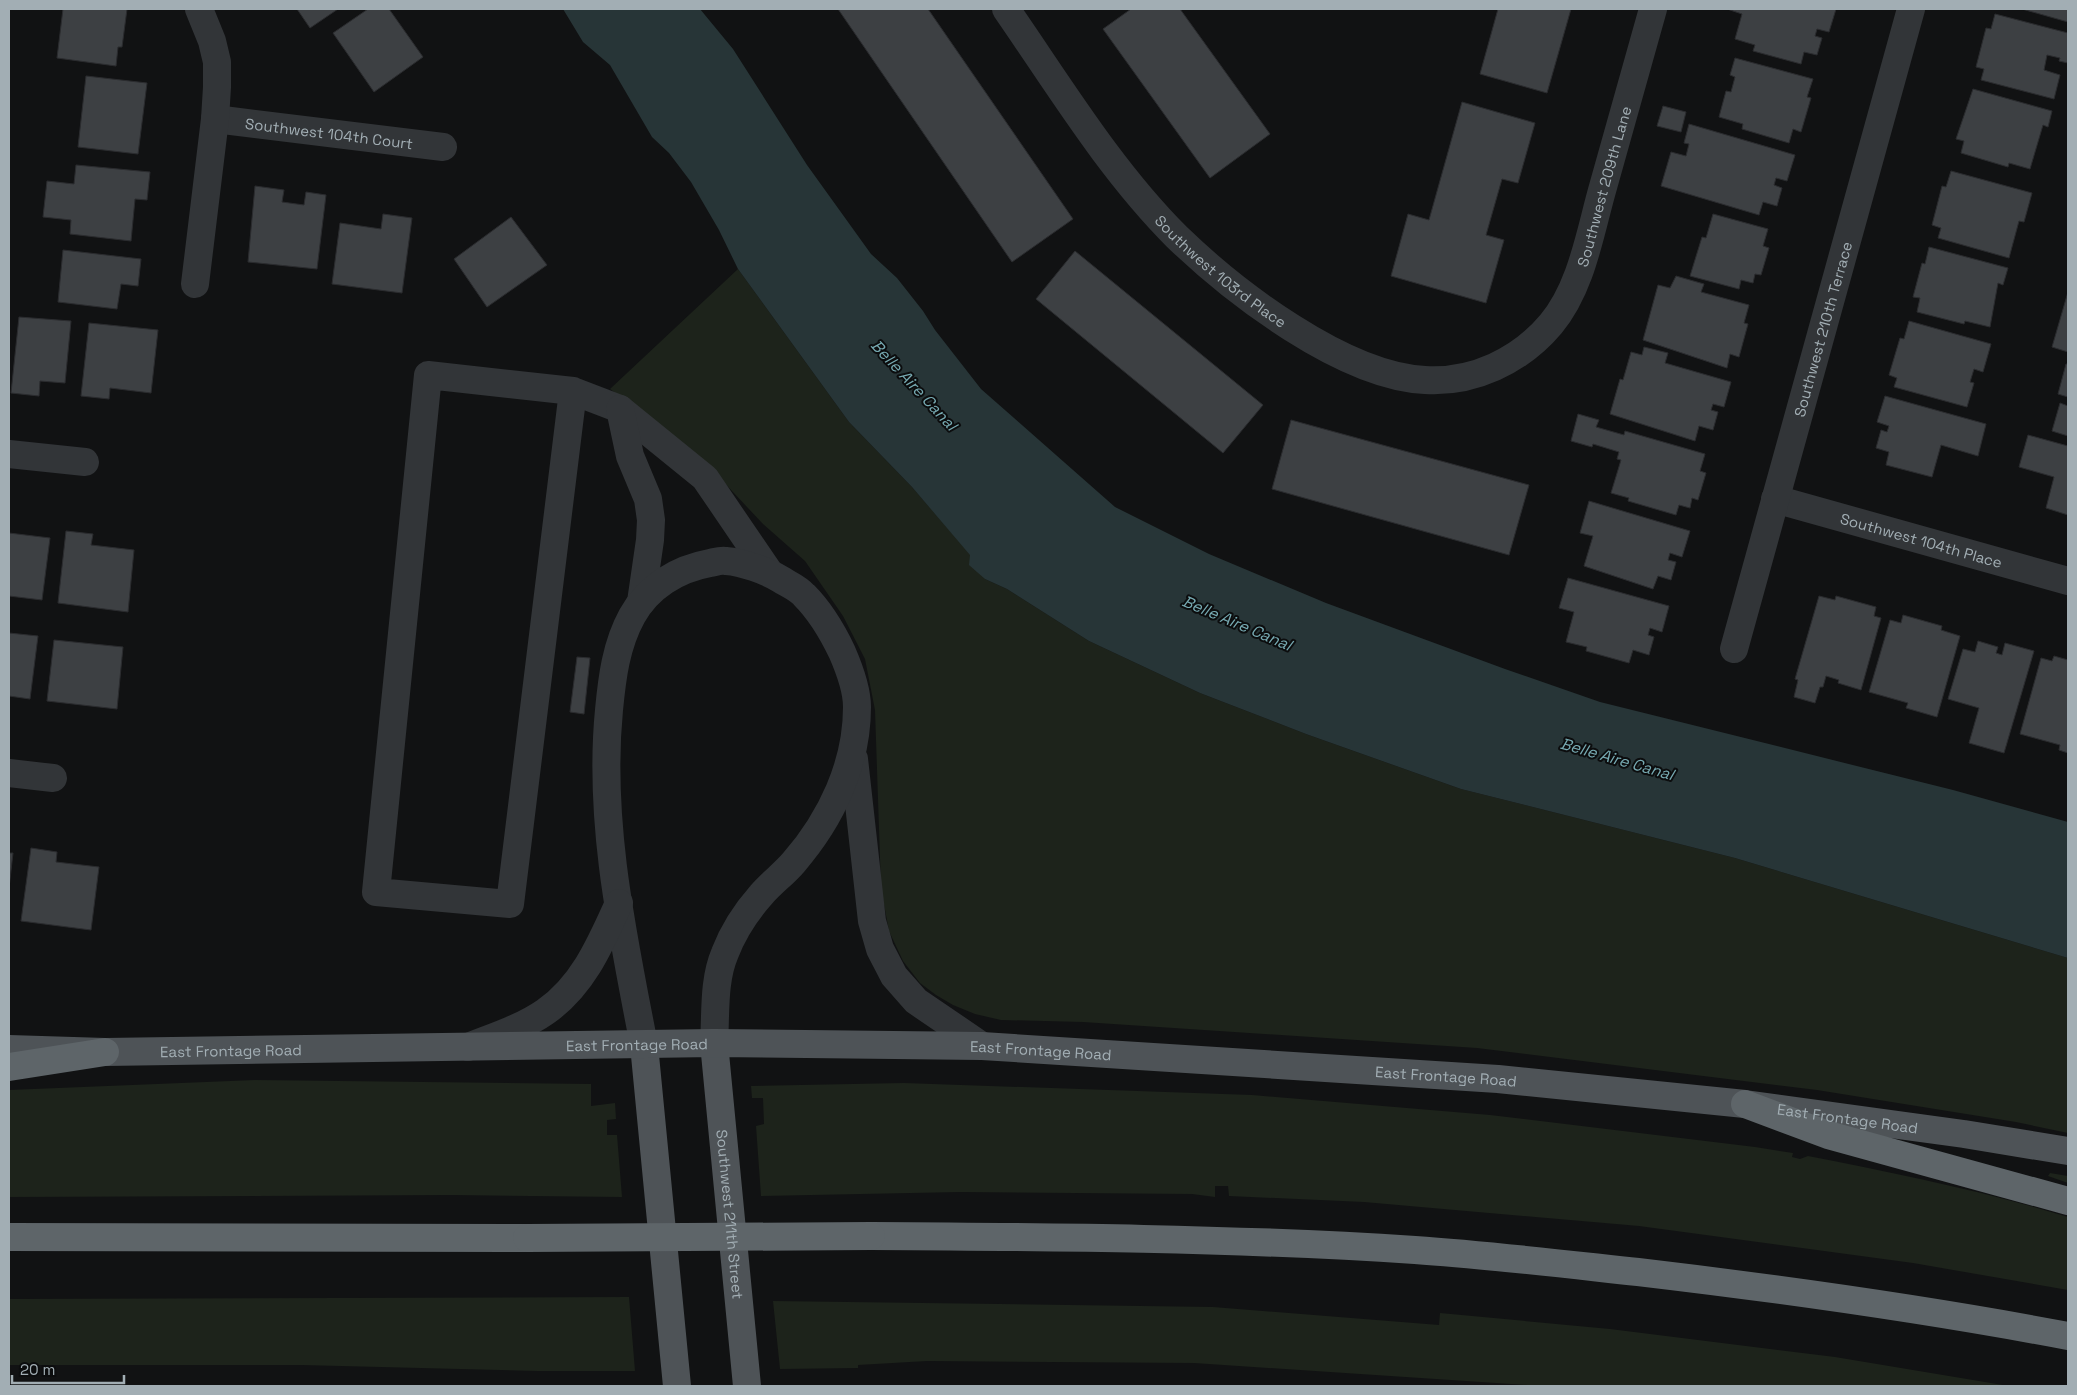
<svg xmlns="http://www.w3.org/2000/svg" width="2077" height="1395" font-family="'Space Grotesk',sans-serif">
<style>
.green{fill:#1d231b}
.water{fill:#273537}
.building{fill:#3d4043;stroke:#2b2c2f}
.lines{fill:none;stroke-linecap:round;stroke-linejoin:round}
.minor{stroke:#323538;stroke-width:28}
.major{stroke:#4e5357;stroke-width:28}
.highway{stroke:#5e6569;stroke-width:28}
.highway-bridge{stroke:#5e6569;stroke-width:28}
.labels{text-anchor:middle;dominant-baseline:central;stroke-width:4;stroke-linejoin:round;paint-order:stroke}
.street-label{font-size:15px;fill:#a2aeb4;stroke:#0c0d0e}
.water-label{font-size:16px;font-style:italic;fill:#77aab2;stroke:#0c0d0e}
</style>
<rect width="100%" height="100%" fill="#111213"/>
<!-- green -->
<path class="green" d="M738 269 849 422 912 487 971 555 985 579 1007 589 1089 641 1200 693 1306 734 1461 789 1735 858 2068 958V1133L2016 1122 1817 1090 1477 1048 1083 1022 1001 1020 975 1014 953 1005 936 995 920 983 903 961 889 931 881 888 875 710 865 659 843 616 805 561 763 524 717 475 659 425 610 389Z
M255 1080 591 1084V1106L615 1103 616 1119 607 1120V1135H617L622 1197 452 1195 9 1197V1090Z
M904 1083 1252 1095 1490 1115 1755 1147 1793 1153 1792 1157 1800 1159 1808 1156C1895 1173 1983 1191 2068 1217V1290L1913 1263 1639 1226 1364 1202 1229 1196 1228 1186H1215V1197L1192 1194 960 1192 761 1196 756 1126 764 1124 763 1098H752L751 1086Z
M2050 1173 2068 1176V1183L2048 1176Z
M629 1297 635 1371H538L301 1365H9V1299Z
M773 1301 1213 1307 1439 1325 1440 1313 1610 1329 1835 1357 2009 1386H1541L1194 1363 927 1361 858 1365V1368L780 1369Z"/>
<!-- water -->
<path class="water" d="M563 9H700L733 49 807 165 871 254 897 278 923 311 935 330 981 389 1115 507 1209 554 1326 603 1505 669 1600 702 1953 790 2068 822V958L1735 858 1461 789 1306 734 1200 693 1089 641 1007 589 985 579 969 565 970 555 912 487 849 422 738 269 719 230 691 182 669 153 652 137 610 65 583 42Z"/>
<!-- building -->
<path class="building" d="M63 9H127L122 47H118L116 66 57 58Z
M297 9H338L310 28Z
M368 9H389L423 57 374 92 333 33Z
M838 9H928L1073 219 1012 262Z
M1131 9H1180L1270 134 1210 178 1103 29Z
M1498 9H1571L1547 93 1480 74Z
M1727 9H1836L1829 32 1817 29 1815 36 1822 38 1817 55 1804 52 1801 64 1753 51 1755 45 1735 39 1742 14Z
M2022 9H2068V22Z
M1995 14 2068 33V63L2059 61 2060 58 2047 55 2044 70 2060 75 2054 99 1981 80 1984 69 1976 67 1986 28 1991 29Z
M1735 58 1813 79 1807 97 1811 98 1801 132 1793 129 1789 143 1742 129 1743 124 1719 117 1726 91 1731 92 1735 77 1730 75Z
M86 76 147 83 138 154 78 147Z
M1973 89 2052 111 2048 127 2043 125 2030 169 2009 163 2008 167 1961 153 1964 141 1956 139Z
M1462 102 1535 123 1518 183 1502 179 1486 235 1504 240 1486 303 1391 276 1408 214 1429 220Z
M1663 106 1686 112 1681 132 1657 126Z
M1689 124 1795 155 1787 181 1776 178 1774 185 1782 188 1777 206 1763 202 1759 215 1661 186 1671 152 1686 156 1689 144 1684 143Z
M76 165 150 172 147 200 135 199 131 241 70 234 71 220 43 217 47 181 74 184Z
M1951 171 2032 193 2024 222 2019 221 2009 258 1938 238 1941 228 1932 225 1942 186 1946 187Z
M255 186 284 190 282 202 304 205 306 192 326 195 317 269 248 262Z
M383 214 412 218 402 293 332 284 340 223 381 229Z
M1713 214 1768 229 1763 246 1769 248 1761 275 1755 274 1753 283 1741 280 1739 289 1690 276 1702 237 1706 238Z
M511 217 547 265 487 307 454 259Z
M1929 247 2008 268 2003 285 1998 283 1990 327 1965 321 1964 324 1917 312 1920 298 1913 297 1922 263 1925 264Z
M63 250 141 259 138 286 121 284 117 309 58 302Z
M1075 251 1263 405 1223 453 1036 299Z
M1676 276 1704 284 1701 292 1749 305 1744 323 1748 324 1739 357 1730 354 1727 368 1643 340 1658 285 1670 288Z
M2068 292V352L2052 347Z
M19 317 71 321 65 383 40 381 39 396 11 393Z
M1909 321 1991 344 1983 372 1974 369 1970 382 1974 383 1967 407 1894 387 1897 378 1889 375 1900 338 1904 339Z
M89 323 158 330 151 393 110 388 109 399 81 396Z
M1644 347 1668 353 1665 363 1731 382 1724 407 1713 404 1711 410 1718 412 1713 430 1699 426 1695 441 1610 414 1620 379 1623 380 1631 352 1642 355Z
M2066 364H2068V397L2058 394Z
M1885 396 1986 424 1978 456 1941 445 1932 477 1886 465 1889 452 1876 448 1881 430 1887 432 1889 426 1877 422Z
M2060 403 2068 406V436L2052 431Z
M1578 414 1599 420 1596 427 1624 435 1625 431 1705 454 1700 471 1706 473 1698 500 1692 498 1690 508 1679 505 1676 515 1628 501 1629 498 1611 493 1621 460 1617 459 1619 452 1593 444 1592 447 1571 441Z
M1291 420 1529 485 1509 555 1272 489Z
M2028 435 2068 446V515L2046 508 2054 477 2019 467Z
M1589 501 1690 531 1682 557 1670 553 1668 560 1676 562 1671 580 1658 576 1653 589 1584 566 1593 536 1580 533Z
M66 531 93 534 91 545 134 550 128 612 58 603Z
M9 533 50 538 42 600 9 596Z
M1568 578 1669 606 1662 632 1650 628 1648 635 1654 637 1649 655 1633 650 1629 663 1586 651 1587 647 1566 642 1574 612 1559 608Z
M1819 596 1835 600 1836 596 1876 607 1874 616 1881 618 1861 690 1838 683 1839 680 1826 676 1823 687H1820L1815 703 1794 697 1798 680 1795 679Z
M1903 615 1942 626 1941 630 1960 636 1937 717 1906 708 1908 703 1869 692 1890 620 1901 623Z
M9 633 38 636 30 699 9 696Z
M54 640 123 647 117 709 47 701Z
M1978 641 1998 647 1996 653 2002 655 2005 643 2034 651 2004 753 1969 743 1979 708 1948 699 1963 649 1975 652Z
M2054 656 2068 660V753L2059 750 2060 745 2020 734 2041 658 2052 661Z
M577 657 590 658 584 714 570 712Z
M31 848 57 852 56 862 99 867 91 930 21 921Z
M9 853H13L9 888Z"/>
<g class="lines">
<!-- minor -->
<g class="minor">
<path id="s1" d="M1006 9C1060 87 1110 170 1177 237 1234 292 1343 376 1425 380 1473 383 1520 361 1551 324 1582 287 1590 232 1603 187 1620 127 1637 68 1653 9"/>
<path id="s2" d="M215 119 443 147"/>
<path d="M195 284 215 119 217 87V62L212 41 199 9"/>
<path d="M573 391 510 904 376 892 428 375 573 391 620 409 705 478 769 572"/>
<path d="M620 409 630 456 648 499 651 520 650 540 641 602"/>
<path d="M9 454 85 462"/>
<path id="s3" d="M1775 499 2068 581"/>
<path id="s4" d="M1734 649 1911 9"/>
<path d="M854 759 872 921 880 949 894 976 916 1001 982 1046"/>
<path d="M9 773 53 778"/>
<path d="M644 1045C623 936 598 822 609 710 612 678 616 645 632 616 648 587 677 569 710 563 715 562 721 560 726 561 742 562 767 571 780 579 788 584 798 588 804 595 820 611 832 631 842 652 849 668 857 689 857 707 857 765 831 819 794 862 784 874 771 883 761 895 746 912 733 932 725 953 713 981 716 1014 714 1043"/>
<path d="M468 1047C493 1037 522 1028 545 1012 583 986 601 943 619 903"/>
</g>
<!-- major -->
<g class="major">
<path id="s5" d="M714 1043 747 1386"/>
<path d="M644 1045 677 1386"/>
<path id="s6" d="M9 1049 105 1052 714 1043 982 1046 1498 1079 1745 1104 1964 1134 2068 1151"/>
</g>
<!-- highway -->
<path class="highway" d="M9 1067 105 1052
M1745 1104 1828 1135 2068 1201
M871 1236C1053 1237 1234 1238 1415 1250 1489 1255 1564 1264 1638 1272 1782 1289 1925 1309 2068 1336
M9 1237 527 1238"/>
<!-- highway-bridge -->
<path class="highway-bridge" d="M527 1238 871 1236"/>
</g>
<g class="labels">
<!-- street labels -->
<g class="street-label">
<text stroke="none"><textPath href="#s2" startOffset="115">Southwest 104th Court</textPath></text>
<text stroke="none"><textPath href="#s1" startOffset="868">Southwest 209th Lane</textPath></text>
<text stroke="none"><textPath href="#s1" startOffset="341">Southwest 103rd Place</textPath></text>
<text stroke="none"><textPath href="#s4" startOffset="332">Southwest 210th Terrace</textPath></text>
<text stroke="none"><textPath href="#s3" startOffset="152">Southwest 104th Place</textPath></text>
<text stroke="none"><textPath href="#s6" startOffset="628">East Frontage Road</textPath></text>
<text stroke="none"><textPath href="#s6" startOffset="222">East Frontage Road</textPath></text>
<text stroke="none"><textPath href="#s6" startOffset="1032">East Frontage Road</textPath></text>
<text stroke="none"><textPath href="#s6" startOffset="1438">East Frontage Road</textPath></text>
<text stroke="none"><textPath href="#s6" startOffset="1842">East Frontage Road</textPath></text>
<text stroke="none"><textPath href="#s5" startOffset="172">Southwest 211th Street</textPath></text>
</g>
<!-- water labels -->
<g class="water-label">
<text transform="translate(914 385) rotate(47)">Belle Aire Canal</text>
<text transform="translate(1237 623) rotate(23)">Belle Aire Canal</text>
<text transform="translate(1617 759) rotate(16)">Belle Aire Canal</text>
</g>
</g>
<!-- border -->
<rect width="2077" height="1395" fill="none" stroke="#a2aeb4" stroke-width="20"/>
<!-- scale -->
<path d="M12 1375v8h112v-8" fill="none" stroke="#a2aeb4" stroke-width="2.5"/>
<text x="20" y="1375" font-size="15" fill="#a2aeb4" stroke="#0c0d0e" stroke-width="4" paint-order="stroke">20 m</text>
</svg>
